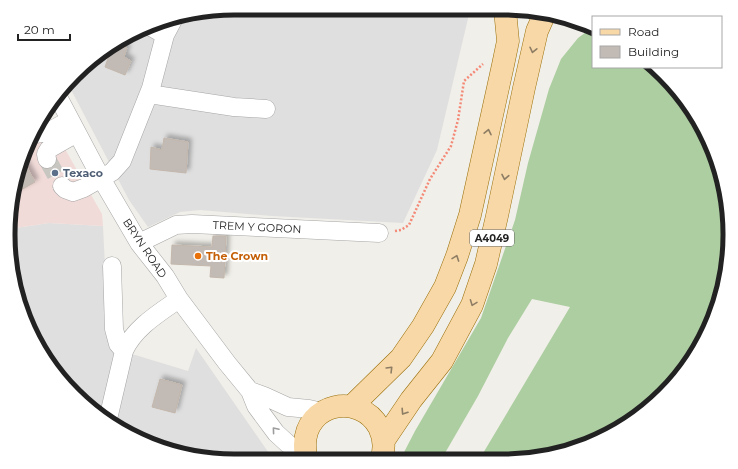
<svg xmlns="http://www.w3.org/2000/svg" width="738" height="469" font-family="Montserrat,sans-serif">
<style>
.residential{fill:#e0dfdf}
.commercial{fill:#f1dbd9}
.forest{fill:#accea0}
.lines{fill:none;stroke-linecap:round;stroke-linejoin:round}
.stream{stroke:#acd0dc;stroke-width:5}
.building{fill:#c2bbb5;stroke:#c3b7ac;filter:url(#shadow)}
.minor-tunnel{stroke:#c8c6c1;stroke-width:18;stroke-dasharray:18 9;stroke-linecap:butt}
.minor-casing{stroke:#a6a6a6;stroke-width:19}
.major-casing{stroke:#986e07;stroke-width:23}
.path{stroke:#f48977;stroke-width:2.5;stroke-dasharray:2 2;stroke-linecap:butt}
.minor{stroke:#fff;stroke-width:18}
.major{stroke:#f8d8a7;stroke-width:22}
.oneway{stroke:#8d7d64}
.oneway2{stroke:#9c9c9c}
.service-dot{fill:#5c6f8a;stroke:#fff;stroke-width:1.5}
.food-dot{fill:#e8710a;stroke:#fff;stroke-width:1.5}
.labels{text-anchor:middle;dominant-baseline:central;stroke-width:4;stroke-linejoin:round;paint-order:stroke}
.shield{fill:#fff;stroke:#646464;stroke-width:1}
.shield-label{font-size:10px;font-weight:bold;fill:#222}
.service-label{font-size:11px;font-weight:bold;fill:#4e5e75;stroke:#fff;text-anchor:start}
.street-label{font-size:11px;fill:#222;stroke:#fff}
.food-label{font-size:11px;font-weight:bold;fill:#c56008;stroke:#fff;text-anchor:start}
.rim{fill:none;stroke:#222;stroke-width:5}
</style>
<defs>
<filter id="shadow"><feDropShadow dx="3.5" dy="-3.5" stdDeviation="2" flood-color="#0004"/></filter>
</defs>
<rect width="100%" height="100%" fill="#f1efe9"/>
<!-- residential -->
<path class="residential" d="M235 8 470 10 437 150 403 223 272 216 200 210 180 212 148 227 129 200 68 84 108 46 162 20Z
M49 223 103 226 109 347 188 371 196 348 273 459H205L148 444 85 405 46 360 16 293 9 229Z"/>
<!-- commercial -->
<path class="commercial" d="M57 135 102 214 103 226 49 223 9 229 8 220 20 161 29 144 48 140Z"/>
<!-- forest -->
<path class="forest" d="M593 27V67H655L707 134 729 219 718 307 674 384 604 438 518 461 479 460 570 307 532 299 508 338 478 396 441 460H400L415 431 481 318 515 220 528 163 549 89 561 59 578 38Z"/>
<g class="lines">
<!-- stream -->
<path class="stream" d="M707 327 711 310 719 298"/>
</g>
<!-- building -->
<path class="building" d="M113 44 127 48 124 57 131 61 125 75 105 67Z
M164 138 188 142 186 173 150 169 151 147 162 150Z
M22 158 35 182 14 194 20 161Z
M213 236H226L224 278 210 277 211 266 171 264 172 245 212 247Z
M160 379 182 385 175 413 152 407Z"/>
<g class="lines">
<!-- minor-tunnel -->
<path class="minor-tunnel" d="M47 159 62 186"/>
<defs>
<path id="minor" d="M149 26 165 35
M149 94 234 107 266 109
M57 95 101 178 139 243 165 276 179 299 227 363 250 391 256 406 276 433 288 444 305 455
M35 134 48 132 70 120
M47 159 46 154 49 149 77 133
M62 186 65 189 73 192 84 188 112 172 122 161 151 88 165 35 174 18
M139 243 176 225 192 224 379 233
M112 266 114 329 118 344 124 351
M250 391 264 396 288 407 309 409 322 412
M108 419 124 351C134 328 159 313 179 299"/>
<path id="major" d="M352 406 401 358 423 326 445 287 457 256 470 215 503 65 508 41 505 10
M384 440 411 400 442 361 472 305 486 264 497 216 524 88 537 31 545 13
M307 460C305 454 305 450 305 445 305 403 359 392 379 427 384 437 385 449 381 460"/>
</defs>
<!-- minor casing -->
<use href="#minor" class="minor-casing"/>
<!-- major casing -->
<use href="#major" class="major-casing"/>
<!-- path -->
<path class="path" d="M395 231 401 230 409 225 430 179 451 146 458 120 464 81 483 64"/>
<!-- minor -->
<use href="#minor" class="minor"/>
<!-- major -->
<use href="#major" class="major"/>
</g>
<!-- one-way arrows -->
<defs><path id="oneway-chevron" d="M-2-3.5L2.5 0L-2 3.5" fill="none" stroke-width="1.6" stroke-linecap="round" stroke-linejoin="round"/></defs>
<g class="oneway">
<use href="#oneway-chevron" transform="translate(533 50) rotate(103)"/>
<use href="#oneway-chevron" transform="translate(488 132) rotate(-78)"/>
<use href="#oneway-chevron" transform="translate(505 177) rotate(101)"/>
<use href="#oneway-chevron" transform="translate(456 258) rotate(-70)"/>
<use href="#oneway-chevron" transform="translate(473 303) rotate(111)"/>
<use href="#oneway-chevron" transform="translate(390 369) rotate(-45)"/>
<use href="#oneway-chevron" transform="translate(404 412) rotate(123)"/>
</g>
<use class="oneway2" href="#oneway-chevron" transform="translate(275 430) rotate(-130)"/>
<!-- markers -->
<circle class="service-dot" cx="55" cy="173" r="4"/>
<circle class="food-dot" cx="198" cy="256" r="4"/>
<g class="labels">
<!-- shield labels -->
<rect class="shield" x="470" y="230" width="44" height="16" rx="3"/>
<g class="shield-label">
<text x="492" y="238">A4049</text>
</g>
<!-- service labels -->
<g class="service-label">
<text x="63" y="173">Texaco</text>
</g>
<!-- street labels -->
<g class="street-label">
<text transform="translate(257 227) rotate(3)">TREM Y GORON</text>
<text transform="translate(145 248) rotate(56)">BRYN ROAD</text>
</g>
<!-- food labels -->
<g class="food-label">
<text x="206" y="256">The Crown</text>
</g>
</g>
<!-- crop -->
<path d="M0 0H738V469H0ZM234 15H504A219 219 0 0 1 723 234V235A219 219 0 0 1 504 454H234A219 219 0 0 1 15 235V234A219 219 0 0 1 234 15Z" fill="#fff" fill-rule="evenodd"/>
<path class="rim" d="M234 15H504A219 219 0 0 1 723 234V235A219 219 0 0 1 504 454H234A219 219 0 0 1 15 235V234A219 219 0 0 1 234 15Z"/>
<!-- legend -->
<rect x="592" y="16" width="130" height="52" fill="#ffffff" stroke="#a7a7a7"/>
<rect x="600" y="29" width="20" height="6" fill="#f8d8a7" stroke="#a7a7a7"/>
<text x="628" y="36" font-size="12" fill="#222222">Road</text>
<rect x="600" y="46" width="20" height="12" fill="#c2bbb5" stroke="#a7a7a7"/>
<text x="628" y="56" font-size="12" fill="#222222">Building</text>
<!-- scale -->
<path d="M18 34v6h52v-6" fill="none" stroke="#222222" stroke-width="2"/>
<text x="24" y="34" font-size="12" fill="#222222" stroke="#ffffff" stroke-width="3" paint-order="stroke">20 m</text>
</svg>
